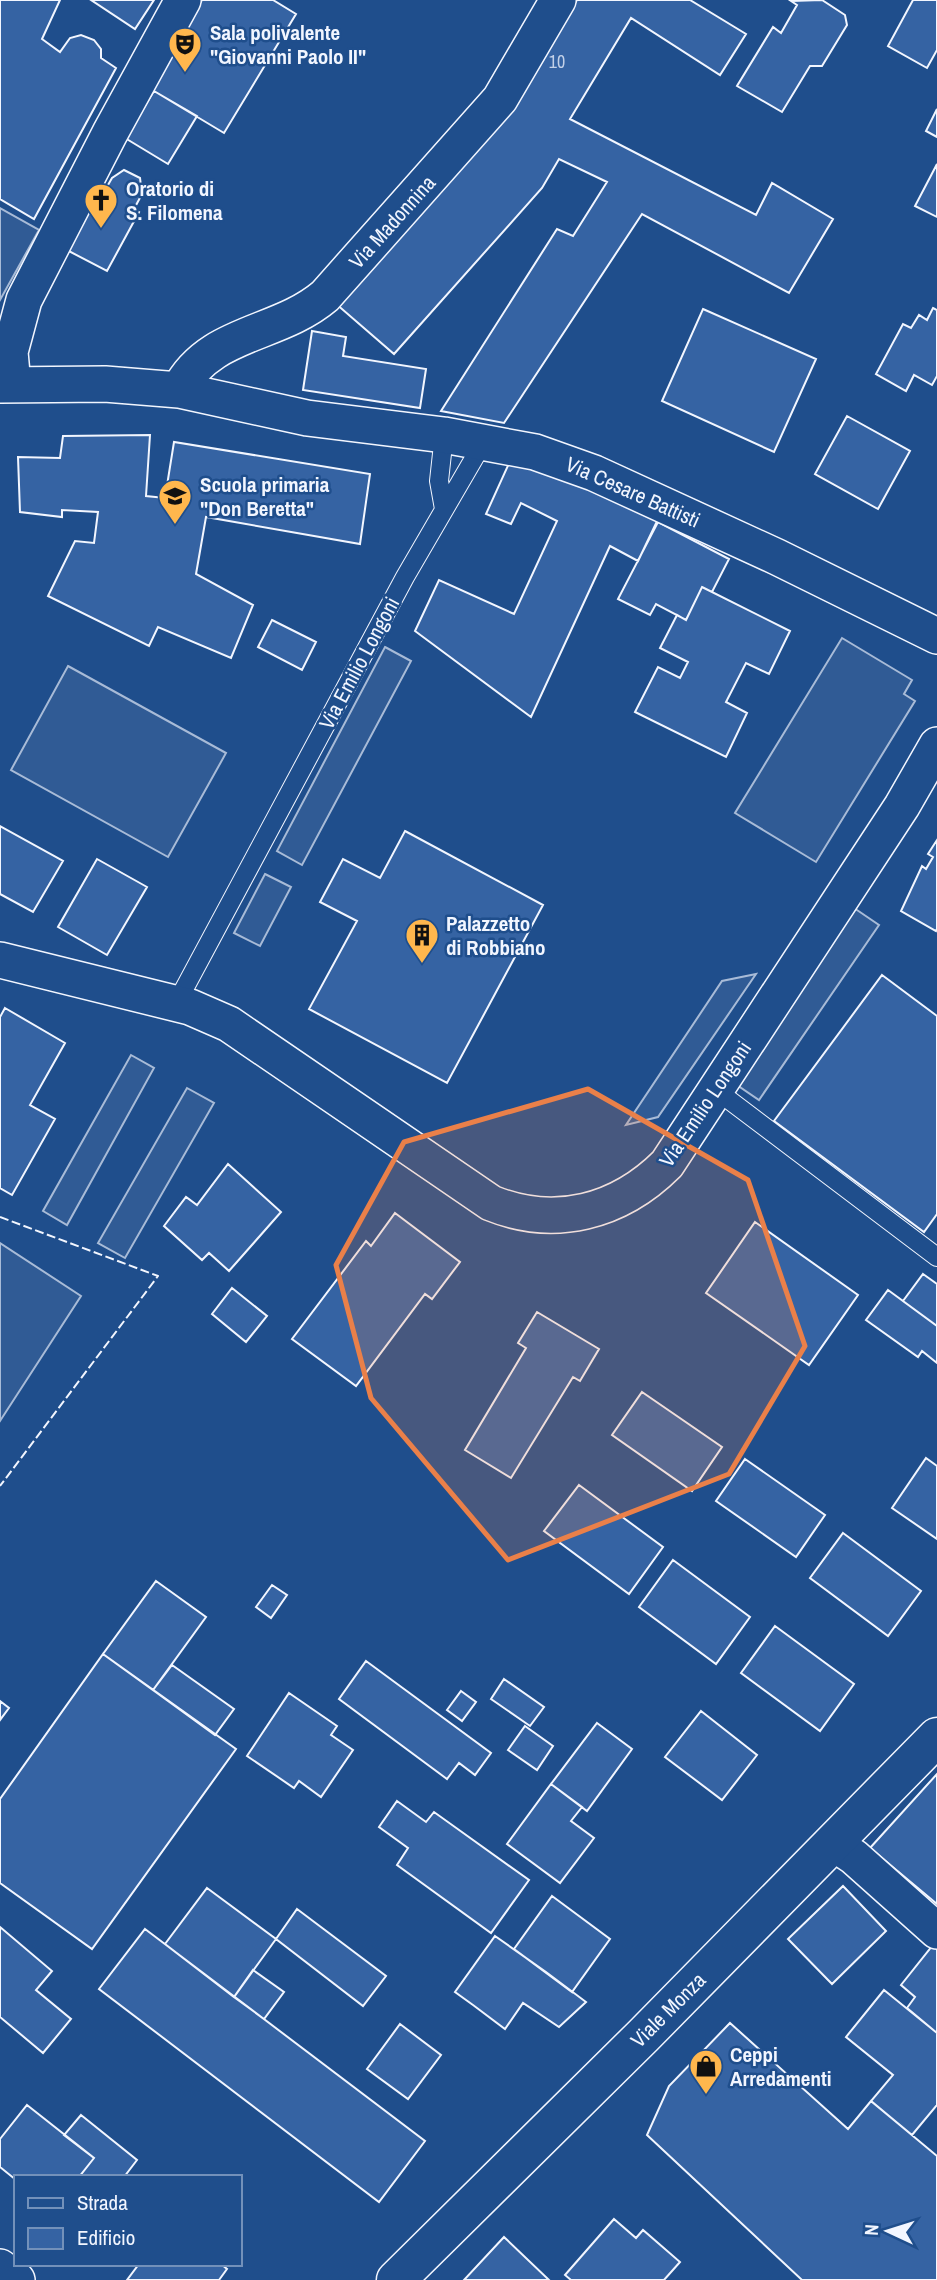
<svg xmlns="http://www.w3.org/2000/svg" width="937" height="2280" font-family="'Archivo Narrow',sans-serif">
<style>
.built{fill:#305b95;stroke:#a8bbd7;stroke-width:2}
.building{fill:#3563a3;stroke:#f2f6ff;stroke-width:2}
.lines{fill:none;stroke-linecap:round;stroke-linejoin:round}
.lane-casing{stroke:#f2f6ff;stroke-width:20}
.street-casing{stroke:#f2f6ff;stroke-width:38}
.secondary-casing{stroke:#f2f6ff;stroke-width:41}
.lane{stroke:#1f4e8c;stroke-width:18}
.street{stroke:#1f4e8c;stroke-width:35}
.secondary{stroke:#1f4e8c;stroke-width:38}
.fence{stroke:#f2f6ff;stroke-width:2;stroke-dasharray:9 3.5;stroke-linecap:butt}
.marked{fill:#ea8049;fill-opacity:0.2;stroke:#ea8049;stroke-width:5;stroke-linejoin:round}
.labels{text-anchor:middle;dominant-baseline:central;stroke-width:5;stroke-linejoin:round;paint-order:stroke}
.number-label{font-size:18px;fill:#c3d1e8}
.poi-label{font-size:21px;font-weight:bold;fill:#f2f6ff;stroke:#1f4e8c;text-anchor:start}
.street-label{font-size:21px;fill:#f2f6ff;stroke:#1f4e8c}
</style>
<rect width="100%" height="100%" fill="#1f4e8c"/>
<!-- built -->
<path class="built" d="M0 208 39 230 0 300Z
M842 638 912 680 904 694 915 701 816 862 735 813Z
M385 647 411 661 302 865 277 851Z
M68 666 226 753 168 857 11 770Z
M265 874 291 887 260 946 234 933Z
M854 908 879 925 759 1100 734 1083Z
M756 974 658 1117 626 1125 722 981Z
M131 1055 154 1068 67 1225 43 1211Z
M187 1088 214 1103 125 1258 98 1243Z
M0 1243 81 1296 0 1421Z"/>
<!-- building -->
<path class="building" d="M0 0H60L42 39 60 52 70 38 81 35 94 40 101 49V58L116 68 34 219 0 199Z
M91 0H154L135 29Z
M202 0H273L296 14 224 133 149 88Z
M577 0H690L746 34 720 75 631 18 570 119 756 215 772 183 833 219 789 293 642 214 504 423 441 411 557 229 573 236 607 182 559 159 542 188 394 354 335 303 498 121Z
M822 0 845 15 847 25 822 66H810L782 112 737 86 773 27 781 33 797 5 791 1Z
M913 0H937V50L927 68 888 46Z
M154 91 197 116 168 164 125 138Z
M937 109V137L926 131Z
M937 164V217L915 206Z
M124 170 140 178 142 194 134 209 139 212 107 271 63 248 95 188 104 192 112 178Z
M933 308 937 310V376L932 385 914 375 906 391 876 374 903 324 911 328 919 315 927 320Z
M703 309 816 359 774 452 662 401Z
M312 331 346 337 343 356 426 369 420 408 303 390Z
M847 416 910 451 878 509 815 474Z
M150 435 146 496 165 498 174 442 370 474 360 544 206 517 196 574 253 605 231 658 158 627 149 646 48 596 75 541 94 543 98 512 62 510V517L20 512 18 457 60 458 63 436Z
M511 459 660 515 638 561 610 546 531 717 415 631 439 580 514 614 557 521 521 503 511 524 486 514Z
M658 522 729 559 712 592 702 587 686 620 656 604 650 615 618 599Z
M702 587 790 631 769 674 746 663 726 702 747 713 726 757 635 712 658 667 680 678 688 662 660 648 677 615 686 620Z
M272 620 316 642 302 670 258 647Z
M0 826 63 861 33 912 0 894Z
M405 831 543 905 447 1083 309 1009 357 921 320 902 343 859 380 878Z
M937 840V929L936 931 901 911 922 866 926 869 933 857 928 854Z
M97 859 147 887 107 955 58 927Z
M882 975 937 1016V1214L924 1232 774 1121Z
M5 1008 65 1043 30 1105 55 1119 12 1195 0 1188V1017Z
M228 1164 281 1212 229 1271 209 1253 202 1260 164 1226 186 1197 197 1205Z
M395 1213 460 1262 432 1299 425 1294 356 1386 292 1339 366 1241 371 1246Z
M755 1222 858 1295 809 1365 706 1293Z
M923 1274 937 1284V1326L903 1301Z
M232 1288 267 1316 246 1342 212 1314Z
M888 1290 937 1326V1363L922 1351 918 1357 866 1320Z
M537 1312 599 1349 580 1381 573 1377 511 1478 465 1450 526 1348 518 1343Z
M642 1392 722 1447 692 1491 612 1435Z
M926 1458 937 1466V1539L892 1508Z
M745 1459 825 1515 796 1557 716 1501Z
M579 1485 663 1547 629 1594 544 1531Z
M843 1533 921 1591 888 1636 810 1578Z
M673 1560 750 1617 716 1664 639 1607Z
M156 1581 206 1617 153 1690 103 1654Z
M272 1585 287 1595 271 1618 256 1607Z
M775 1626 854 1684 820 1731 741 1673Z
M103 1654 236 1749 92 1949 0 1883V1799Z
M366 1661 491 1753 475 1775 459 1763 447 1779 339 1699Z
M172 1665 234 1709 215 1735 153 1690Z
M504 1679 544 1707 530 1726 491 1699Z
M461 1691 476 1702 462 1721 447 1710Z
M289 1693 337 1726 331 1735 353 1750 321 1797 299 1781 294 1788 247 1756Z
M0 1701 9 1708 0 1720Z
M701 1711 757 1755 722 1800 665 1757Z
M597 1723 632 1749 587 1811 551 1784Z
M525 1726 553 1746 537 1770 508 1750Z
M937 1774V1904L870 1848Z
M551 1784 582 1807 571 1821 594 1838 560 1883 507 1844Z
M397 1801 426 1822 434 1812 529 1880 491 1933 397 1865 408 1848 379 1827Z
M843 1886 886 1931 832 1984 788 1939Z
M207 1888 276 1939 234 1997 165 1944Z
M552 1896 610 1939 572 1992 514 1949Z
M297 1909 386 1976 363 2006 276 1939Z
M0 1927 52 1971 36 1990 71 2019 43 2053 0 2017Z
M145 1929 425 2141 379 2202 99 1989Z
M495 1936 546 1972 586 2002 559 2027 523 2003 505 2029 473 2005 455 1992Z
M933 1945 937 1948V2033L907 2008 915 1997 901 1985Z
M253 1970 284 1992 264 2019 234 1997Z
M884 1990 937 2033V2105L912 2135 871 2101 893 2075 846 2037Z
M730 2023 848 2129 871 2101 937 2156V2280H802L647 2135 669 2086Z
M400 2024 441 2055 408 2099 367 2069Z
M27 2105 94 2158 79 2177H16V2180L0 2167V2139Z
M81 2115 137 2160 124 2177H79L94 2158 64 2135Z
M614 2219 636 2238 643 2230 680 2262 664 2280H571L565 2275Z
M504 2237 549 2280H464Z
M139 2264H221L227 2269 219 2280H127Z"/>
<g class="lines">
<defs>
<path id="lane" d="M444 435 439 481 444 509
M176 1004 405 577 483 443
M716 1090 937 1257"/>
<path id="street" d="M0 385 105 384 179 390 307 418 444 435 535 452 594 473 777 557 937 636
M13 385 10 352 24 300 110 133 183 0
M179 390C209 331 278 336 325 296L500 99 558 0
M0 960 190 1007 229 1024 491 1203C555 1229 619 1212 667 1164L902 806 937 745
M833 1843 854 1857 937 1931
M0 2267 17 2280"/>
<path id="secondary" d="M396 2280 643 2036 937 1737"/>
</defs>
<!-- lane casing -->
<use href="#lane" class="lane-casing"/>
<!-- street casing -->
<use href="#street" class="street-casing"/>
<!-- secondary casing -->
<use href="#secondary" class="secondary-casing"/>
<!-- lane -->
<use href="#lane" class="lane"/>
<!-- street -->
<use href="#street" class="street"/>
<!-- secondary -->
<use href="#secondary" class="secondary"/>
<!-- fence -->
<path class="fence" d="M0 1217 158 1276 0 1486"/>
</g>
<!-- marked area -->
<path class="marked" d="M588 1089 748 1180 805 1346 729 1474 508 1560 371 1398 336 1265 404 1142Z"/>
<!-- icons -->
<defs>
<symbol id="theatre-pin" viewBox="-11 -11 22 30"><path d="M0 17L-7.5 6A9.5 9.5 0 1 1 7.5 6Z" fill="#ffb74d" stroke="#1f4e8c"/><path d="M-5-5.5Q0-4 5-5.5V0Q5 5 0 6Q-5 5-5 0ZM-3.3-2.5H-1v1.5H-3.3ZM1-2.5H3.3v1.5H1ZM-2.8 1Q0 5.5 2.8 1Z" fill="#111"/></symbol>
<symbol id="church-pin" viewBox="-11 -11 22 30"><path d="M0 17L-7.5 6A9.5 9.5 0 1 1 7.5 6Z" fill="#ffb74d" stroke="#1f4e8c"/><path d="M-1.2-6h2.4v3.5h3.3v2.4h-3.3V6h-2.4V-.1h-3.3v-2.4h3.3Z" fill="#111"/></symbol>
<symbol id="school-pin" viewBox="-11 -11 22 30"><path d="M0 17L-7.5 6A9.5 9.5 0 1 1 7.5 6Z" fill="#ffb74d" stroke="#1f4e8c"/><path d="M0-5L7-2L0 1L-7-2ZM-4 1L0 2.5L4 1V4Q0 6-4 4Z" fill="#111"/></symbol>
<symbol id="building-pin" viewBox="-11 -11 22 30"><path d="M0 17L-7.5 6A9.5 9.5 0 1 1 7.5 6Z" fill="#ffb74d" stroke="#1f4e8c"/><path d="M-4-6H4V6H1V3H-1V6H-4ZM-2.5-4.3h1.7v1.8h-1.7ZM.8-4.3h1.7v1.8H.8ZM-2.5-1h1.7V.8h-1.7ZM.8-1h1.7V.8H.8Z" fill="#111"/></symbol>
<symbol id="shop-pin" viewBox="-11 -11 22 30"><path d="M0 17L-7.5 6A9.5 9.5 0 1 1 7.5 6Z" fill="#ffb74d" stroke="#1f4e8c"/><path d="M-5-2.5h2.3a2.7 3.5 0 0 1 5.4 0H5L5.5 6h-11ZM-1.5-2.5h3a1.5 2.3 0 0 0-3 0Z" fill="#111"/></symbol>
</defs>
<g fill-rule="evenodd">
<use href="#theatre-pin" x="166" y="25" width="38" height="52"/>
<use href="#church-pin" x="82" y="181" width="38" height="52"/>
<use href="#school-pin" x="156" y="477" width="38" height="52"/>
<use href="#building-pin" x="403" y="916" width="38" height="52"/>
<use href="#shop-pin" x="687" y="2047" width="38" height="52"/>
</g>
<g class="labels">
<!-- number labels -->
<g class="number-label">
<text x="557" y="61">10</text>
</g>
<!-- poi labels -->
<g class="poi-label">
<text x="210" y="32">Sala polivalente<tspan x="210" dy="24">"Giovanni Paolo II"</tspan></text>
<text x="126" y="188">Oratorio di<tspan x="126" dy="24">S. Filomena</tspan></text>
<text x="200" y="484">Scuola primaria<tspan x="200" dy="24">"Don Beretta"</tspan></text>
<text x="446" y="923">Palazzetto<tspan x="446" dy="24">di Robbiano</tspan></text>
<text x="730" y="2054">Ceppi<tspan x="730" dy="24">Arredamenti</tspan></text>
</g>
<!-- street labels -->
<g class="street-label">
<text transform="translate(392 222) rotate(-48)">Via Madonnina</text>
<text transform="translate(633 492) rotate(24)">Via Cesare Battisti</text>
<text transform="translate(359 663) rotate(-62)">Via Emilio Longoni</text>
<text transform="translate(705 1104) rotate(-56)">Via Emilio Longoni</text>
<text transform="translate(668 2010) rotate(-45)">Viale Monza</text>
</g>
</g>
<!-- legend -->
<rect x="14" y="2175" width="228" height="91" fill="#1f4e8c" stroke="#7391ba" stroke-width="2"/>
<rect x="28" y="2198" width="35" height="10" fill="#1f4e8c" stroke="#7391ba" stroke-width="2"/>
<text x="77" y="2210" font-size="21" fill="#f2f6ff">Strada</text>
<rect x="28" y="2228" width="35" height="21" fill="#3563a3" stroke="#7391ba" stroke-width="2"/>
<text x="77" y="2245" font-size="21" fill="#f2f6ff">Edificio</text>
<!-- north arrow -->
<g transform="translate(888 2231) rotate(274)" stroke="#1f4e8c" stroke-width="5" paint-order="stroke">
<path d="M0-5L12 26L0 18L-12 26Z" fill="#f2f6ff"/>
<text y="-10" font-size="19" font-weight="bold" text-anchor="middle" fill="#f2f6ff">N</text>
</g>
</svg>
